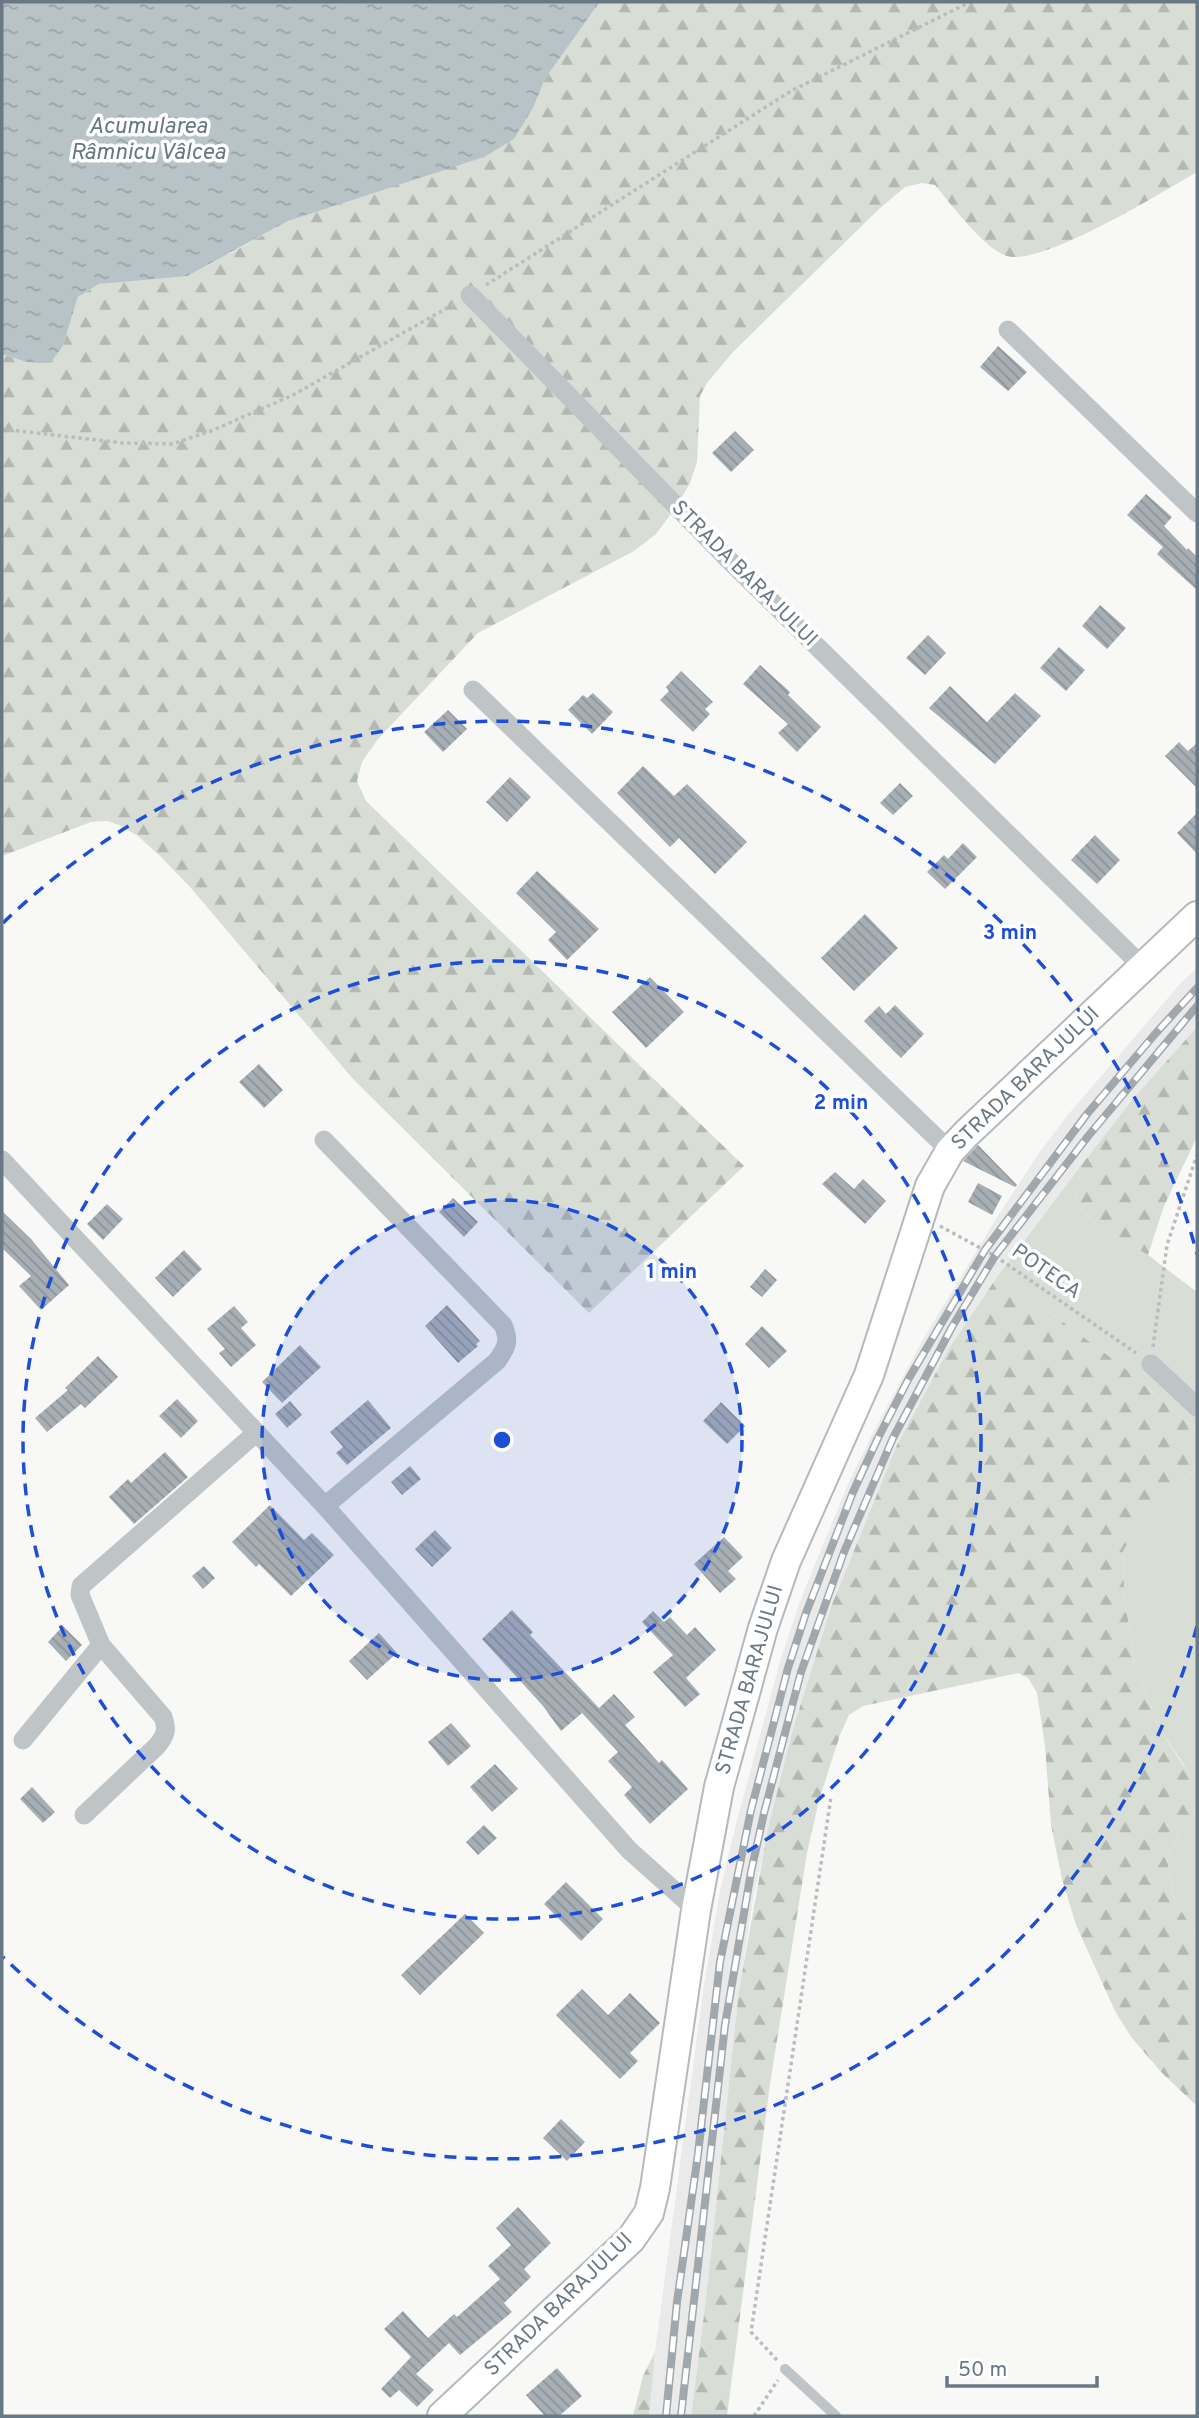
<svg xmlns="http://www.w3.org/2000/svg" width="1199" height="2418" font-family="Overpass,sans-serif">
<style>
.built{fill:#e9eae9}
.green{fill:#d8ddd6}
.forest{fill:url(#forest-firs)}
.water{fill:url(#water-ripples)}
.building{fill:url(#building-back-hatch)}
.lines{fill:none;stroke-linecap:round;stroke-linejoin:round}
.secondary-casing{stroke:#b4b9be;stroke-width:32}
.path{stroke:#babdbf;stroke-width:3.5;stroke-dasharray:3.5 3.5;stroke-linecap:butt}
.lane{stroke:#bfc4c7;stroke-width:10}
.street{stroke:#bfc4c7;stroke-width:19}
.secondary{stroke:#fff;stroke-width:28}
.rail-casing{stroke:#a1a8ad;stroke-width:8}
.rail{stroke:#fff;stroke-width:5;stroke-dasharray:16;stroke-linecap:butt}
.ring{fill:none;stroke:#1d4ed8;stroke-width:3.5;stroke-dasharray:12 9}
.labels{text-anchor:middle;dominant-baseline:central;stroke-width:7;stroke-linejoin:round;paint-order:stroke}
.street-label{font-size:21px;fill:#697885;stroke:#fff}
.water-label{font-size:23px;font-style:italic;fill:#657880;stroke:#fff}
.centre{fill:#1d4ed8;stroke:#fff;stroke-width:3.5}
.ring-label{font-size:21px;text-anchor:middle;font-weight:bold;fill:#1d4ed8;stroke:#fff;stroke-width:7;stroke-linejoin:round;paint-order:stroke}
</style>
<defs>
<pattern id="forest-firs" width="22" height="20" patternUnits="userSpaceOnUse" patternTransform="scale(1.75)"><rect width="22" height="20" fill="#d8ddd6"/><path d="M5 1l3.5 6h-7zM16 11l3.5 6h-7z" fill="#b3b8b3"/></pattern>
<pattern id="water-ripples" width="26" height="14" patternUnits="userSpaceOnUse" patternTransform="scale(1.75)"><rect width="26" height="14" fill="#b8c3c7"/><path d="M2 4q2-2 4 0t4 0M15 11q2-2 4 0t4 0" fill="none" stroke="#9aa3a7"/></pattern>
<pattern id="building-back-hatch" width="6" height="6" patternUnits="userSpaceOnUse" patternTransform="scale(1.75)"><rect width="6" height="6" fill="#a7afb5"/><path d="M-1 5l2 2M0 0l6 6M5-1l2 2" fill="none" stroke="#8c9399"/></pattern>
</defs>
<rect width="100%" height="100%" fill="#f8f9f6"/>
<!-- built -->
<path class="built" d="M1197 968V1027L1132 1100 1080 1167 997 1277 948 1350 897 1445 831 1607 793 1729 754 1894 739 1990 706 2299 691 2416H649L655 2352 704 1985 720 1891 736 1824 781 1658 802 1596 849 1482 871 1437 922 1341 996 1219 1039 1153 1067 1116 1180 984Z"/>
<!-- green -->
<path class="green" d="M1080 1167 1076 1197 1084 1213 1098 1227 1148 1255 1197 1292V1431L1122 1366 1059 1319 997 1277Z
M1197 1468V1935L1174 1900 1167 1858 1181 1830 1197 1811 1184 1765 1158 1726 1134 1662 1124 1592 1123 1551 1135 1531Z"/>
<!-- forest -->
<path class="forest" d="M604 2H1197V172C1164 191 1041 267 1007 256 984 249 951 204 935 185L922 183 905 187 878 210 733 352 707 383 700 396 697 462 690 483 676 507 656 534 634 551 478 633 378 739 362 762 357 781 366 801 744 1166 589 1313 353 1079 190 887 161 857 138 836 119 825 107 821 91 822 2 856V354L26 362 63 346 78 297 99 284 137 279 231 253 288 221 421 176 533 108 545 79 599 3Z
M1197 1027V1137L1164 1206 1148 1255 1098 1227 1084 1213 1076 1197 1080 1167 1132 1100Z
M997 1277 1059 1319 1122 1366 1197 1431V1468L1135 1531 1123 1551 1124 1592 1134 1662 1158 1726 1197 1787V1811L1181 1830 1167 1858 1174 1900 1197 1935V2106L1163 2074 1131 2037 1115 2011 1076 1925 1062 1879 1051 1825 1045 1746 1037 1693 1028 1678 1018 1673 863 1706 849 1715 840 1735 819 1800 807 1853 770 2084 727 2416H691L706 2299 739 1990 768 1829 793 1729 831 1607 897 1445 948 1350Z
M655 2352 649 2416H633L643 2376Z"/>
<!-- water -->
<path class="water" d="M2 2H604L599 3 545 79 533 108 514 139 484 157 288 221 187 276 99 284 78 297 63 346 50 363 26 362 2 354Z"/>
<!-- building -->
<path class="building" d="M998 346 1027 372 1008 391 980 367Z
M735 431 754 450 731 472 712 453Z
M1146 494 1172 517 1164 526 1187 550 1188 548 1197 557V590L1157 554 1163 547 1127 515Z
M1100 605 1126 628 1107 649 1082 626Z
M928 635 946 653 925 675 906 658Z
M1059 647 1085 670 1066 691 1040 668Z
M760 665 790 692 788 695 821 727 797 752 778 733 788 724 743 684Z
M681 671 713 702 705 709 710 714 693 732 660 700 669 691 666 687Z
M950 686 987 722 1015 693 1041 716 995 764 929 708Z
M593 693 613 712 592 734 568 710 583 695 587 698Z
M448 710 467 729 443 752 424 732Z
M1179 742 1188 751 1197 743V788L1165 756Z
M643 766 674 796 687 784 747 842 715 874 679 838 670 847 617 793Z
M510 777 531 797 507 822 486 802Z
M900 783 913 796 893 815 880 803Z
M1197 813V854L1177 833Z
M1095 835 1120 860 1097 884 1071 860Z
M963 843 977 857 945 889 927 872 944 855 948 859Z
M537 871 599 929 567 960 548 940 556 932 516 893Z
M865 914 898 948 854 991 821 958Z
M650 977 684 1012 646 1048 612 1012Z
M895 1005 924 1034 901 1058 864 1021 879 1006 886 1014Z
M259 1064 283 1090 264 1108 239 1082Z
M978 1145 1017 1185 1015 1187 963 1161Z
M835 1172 854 1189 863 1179 886 1201 865 1224 822 1184Z
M978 1183 1002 1196 992 1215 968 1202Z
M453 1198 478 1222 464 1237 439 1212Z
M107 1204 123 1219 103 1240 87 1224Z
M2 1211 31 1239 69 1285 41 1310 19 1286 31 1276 2 1248Z
M184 1250 202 1269 173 1297 155 1278Z
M765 1269 777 1280 762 1297 750 1287Z
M447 1305 480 1341 476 1344 478 1346 458 1363 425 1326Z
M234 1306 248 1322 241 1328 256 1345 231 1367 219 1353 225 1349 207 1329Z
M762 1326 787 1351 769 1368 745 1344Z
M300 1345 321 1367 282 1403 262 1382Z
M98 1356 118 1377 85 1408 81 1404 47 1432 35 1418 68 1390 65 1388Z
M177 1399 198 1421 181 1438 159 1416Z
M368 1400 391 1428 347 1465 336 1453 343 1447 330 1432Z
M290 1401 302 1415 287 1428 275 1414Z
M721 1402 745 1426 727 1444 703 1421Z
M165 1452 188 1477 134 1524 109 1497 128 1479 131 1483Z
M410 1466 421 1479 402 1495 391 1482Z
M270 1505 304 1540 312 1533 334 1555 291 1596 259 1564 256 1567 232 1542Z
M435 1530 452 1548 432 1567 415 1549Z
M724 1537 743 1557 728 1571 736 1579 720 1593 694 1564Z
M204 1566 215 1578 203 1589 192 1576Z
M512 1610 533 1632 530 1635 599 1708 614 1694 635 1717 625 1725 659 1763 662 1760 688 1789 650 1824 624 1795 632 1787 608 1761 618 1752 582 1713 561 1731 543 1706 482 1639Z
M653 1611 664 1622 670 1617 687 1635 695 1627 716 1650 686 1678 700 1694 685 1707 653 1672 673 1655 642 1622Z
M63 1626 82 1645 66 1661 48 1642Z
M379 1633 397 1653 367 1680 349 1661Z
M451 1723 471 1746 448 1766 428 1742Z
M495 1764 518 1789 492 1812 470 1787Z
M32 1787 55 1812 43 1823 20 1799Z
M484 1825 497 1838 478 1855 466 1842Z
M566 1882 603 1919 581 1941 544 1904Z
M465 1914 484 1933 420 1995 401 1975Z
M582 1989 608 2015 630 1993 660 2023 630 2053 638 2061 620 2079 556 2015Z
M561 2119 585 2142 567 2161 543 2138Z
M518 2207 551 2243 524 2269 531 2277 504 2303 512 2312 460 2355 449 2343 416 2374 434 2390 417 2407 399 2390 390 2398 381 2389 411 2357 384 2329 403 2311 428 2338 454 2314 457 2317 500 2279 488 2266 511 2245 496 2228Z
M557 2368 582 2396 559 2416H545L526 2395Z"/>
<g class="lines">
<defs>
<path id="secondary" d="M442 2416 631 2239 649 2213 655 2188 696 1910 719 1787 763 1628 786 1561 869 1375 930 1186 950 1151 967 1133 1197 916"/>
</defs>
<!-- secondary casing -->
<use href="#secondary" class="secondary-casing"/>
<!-- path -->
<path class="path" d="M486 285 791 91 970 2
M2 429 123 443 172 444 211 431 293 395 456 303
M940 1226 995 1256 1136 1353
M1153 1347 1167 1245 1197 1155
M777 2360 751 2332 831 1797
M754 2416 778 2380"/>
<!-- lane -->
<path class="lane" d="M785 2369 836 2416"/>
<!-- street -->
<path class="street" d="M470 295 727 558 1142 966
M1008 330 1197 513
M473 690 950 1151
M324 1140 503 1325C510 1341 507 1347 497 1361L325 1506
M2 1160 325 1506 629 1850 696 1910
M1151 1364 1197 1407
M23 1740 101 1645
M84 1815 157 1746C165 1736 168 1730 163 1717L101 1645 80 1595 81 1586 256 1433"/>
<!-- secondary -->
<use href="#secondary" class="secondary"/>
<defs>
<path id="rail" d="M666 2416 677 2302 698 2154 720 1962 751 1810 788 1668 806 1613 853 1492 878 1438 909 1378 985 1250 1087 1114 1156 1033 1197 988
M681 2416 725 2025 751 1872 764 1813 801 1672 844 1552 893 1438 952 1327 995 1256 1089 1135 1197 1006"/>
</defs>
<!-- rail casing -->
<use href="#rail" class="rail-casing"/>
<!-- rail -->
<use href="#rail" class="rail"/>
</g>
<!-- distance rings -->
<circle cx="502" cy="1440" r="240" fill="#1d4ed8" fill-opacity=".12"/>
<g class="ring">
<circle cx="502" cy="1440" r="240"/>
<circle cx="502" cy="1440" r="479"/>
<path d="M1197 1626A719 719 0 0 1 3 1957M3 923A719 719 0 0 1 1197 1254"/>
</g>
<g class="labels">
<!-- street labels -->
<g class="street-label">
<text transform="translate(744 574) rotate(45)">STRADA BARAJULUI</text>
<text transform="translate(1026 1079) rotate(-44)">STRADA BARAJULUI</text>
<text transform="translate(1046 1272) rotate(35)">POTECA</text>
<text transform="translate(750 1680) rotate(-74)">STRADA BARAJULUI</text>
<text transform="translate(559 2305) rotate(-44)">STRADA BARAJULUI</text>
</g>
<!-- water labels -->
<g class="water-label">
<text x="148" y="127">Acumularea<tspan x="148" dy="26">Râmnicu Vâlcea</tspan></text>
</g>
</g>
<circle cx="502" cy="1440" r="10" class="centre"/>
<g class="ring-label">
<text x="1010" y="939">3 min</text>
<text x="841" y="1109">2 min</text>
<text x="672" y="1278">1 min</text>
</g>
<!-- border -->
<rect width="1199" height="2418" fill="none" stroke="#697885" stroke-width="7"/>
<!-- scale -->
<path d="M947 2376v10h150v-10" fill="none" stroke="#697885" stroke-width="3.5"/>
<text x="958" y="2376" font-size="21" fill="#697885" stroke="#ffffff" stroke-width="5" paint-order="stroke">50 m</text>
</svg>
